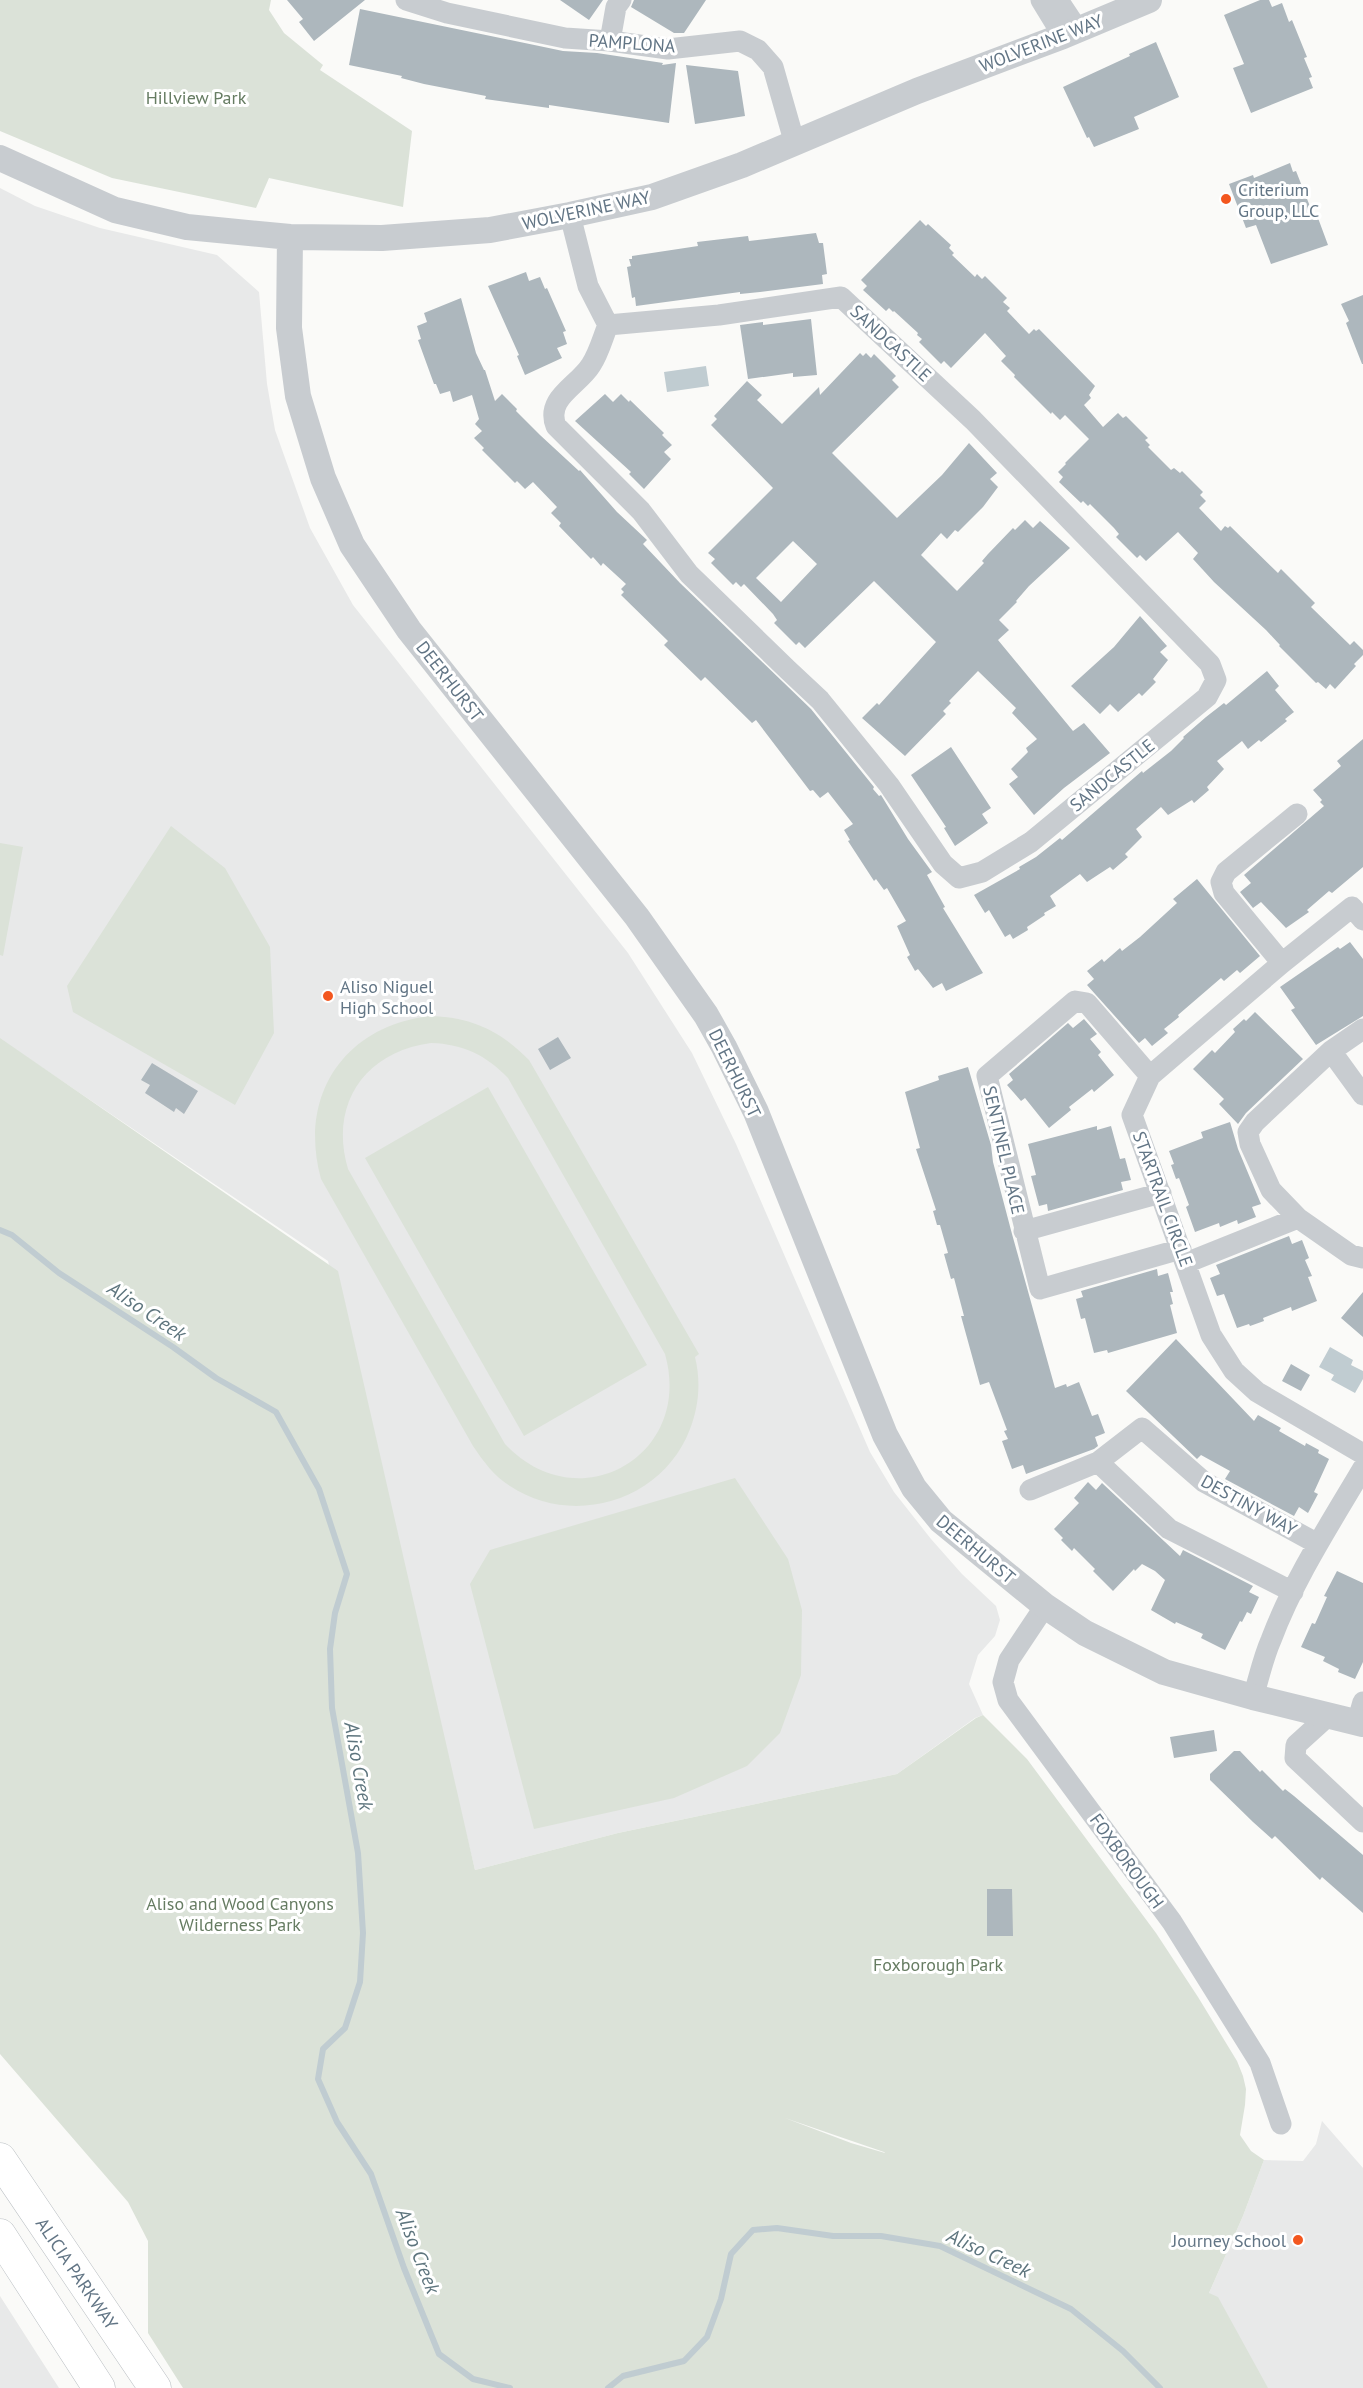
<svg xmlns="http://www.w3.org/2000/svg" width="1363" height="2388" font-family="'PT Sans',sans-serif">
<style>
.built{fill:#e8e9e9}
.green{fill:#dbe2d8;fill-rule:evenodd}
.water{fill:#c0ccd1}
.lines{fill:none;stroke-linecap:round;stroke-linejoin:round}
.stream{stroke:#c0ccd1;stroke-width:6}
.building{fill:#adb7bd;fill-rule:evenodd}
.primary-casing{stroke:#babfc3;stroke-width:33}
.minor{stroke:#c8ccd0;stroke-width:21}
.tertiary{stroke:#c8ccd0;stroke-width:26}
.primary{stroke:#fff;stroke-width:32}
.poi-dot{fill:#f3571f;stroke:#fff;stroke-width:2}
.labels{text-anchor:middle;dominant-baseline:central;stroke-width:6;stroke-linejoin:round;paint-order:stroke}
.street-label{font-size:18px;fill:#627585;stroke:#fff}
.park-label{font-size:18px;fill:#667c62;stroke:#fff}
.poi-label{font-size:18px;fill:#627585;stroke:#fff;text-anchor:start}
.water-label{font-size:20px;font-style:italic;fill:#5e757e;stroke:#fff}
</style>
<rect width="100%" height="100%" fill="#fafaf8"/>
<!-- built -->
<path class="built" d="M0 188 35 206 100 228 217 255 259 292 267 384 275 430 310 528 353 605 628 953 692 1053 736 1144 870 1452 894 1492 931 1539 962 1574 996 1606 1000 1620 995 1636 978 1655 969 1684 983 1715 975 1718 897 1774 618 1833 475 1870 328 1261 0 1039Z
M1322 2121 1363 2168V2388H1263L1209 2293 1243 2216 1264 2160 1303 2161 1316 2144Z
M0 2296 59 2388H0Z"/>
<!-- green -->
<path class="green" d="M0 0H271L269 10 284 33 323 65 320 70 412 131 403 207 269 178 256 208 112 178 0 131Z
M171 826 225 868 270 947 274 1033 235 1105 73 1012 67 986Z
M0 843 23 847 3 956 0 955Z
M430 1016C471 1017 501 1031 529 1060L699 1354 695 1357C701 1381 699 1406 690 1429 663 1501 573 1528 510 1486 494 1476 483 1461 473 1446L321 1179C298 1096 344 1026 430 1016ZM431 1043C463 1044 486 1055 508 1078L665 1354C694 1456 578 1522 505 1444L348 1169C329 1105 364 1052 431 1043Z
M0 1038 338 1271 475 1870 618 1833 897 1774 976 1718 983 1715 1027 1759 1156 1933 1198 1997 1237 2061 1243 2076 1246 2089 1245 2105 1240 2135 1251 2151 1264 2160 1243 2216 1209 2293 1218 2297 1268 2388H183L148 2333V2241L128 2202 0 2054ZM785 2118 884 2152 885 2153 851 2143Z
M488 1087 647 1365 524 1436 365 1158Z
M735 1478 788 1559 802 1610 801 1675 780 1733 747 1766 674 1798 534 1829 470 1584 490 1550Z"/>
<!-- water -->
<path class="water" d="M706 366 709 386 667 392 664 372Z
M1330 1347 1353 1360 1351 1365 1363 1371V1379L1355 1393 1331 1380 1334 1375 1319 1367Z"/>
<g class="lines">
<!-- stream -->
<path class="stream" d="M0 1230 12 1235 59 1273 173 1347 216 1378 276 1412 319 1489 347 1574 335 1613 330 1649 332 1708 358 1853 363 1933 360 1982 345 2028 323 2049 318 2079 337 2122 371 2174 404 2268 439 2354 473 2379 510 2388
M608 2388 623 2376 684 2361 707 2337 721 2299 731 2254 753 2230 777 2228 833 2236H881L940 2246 1071 2309 1123 2351 1160 2388"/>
</g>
<!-- building -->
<path class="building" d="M287 0H365L314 41 299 22 303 19Z
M560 0H603L589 20Z
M634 0H706L684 33H674L631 7Z
M1260 0H1269L1272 7 1282 3 1289 22 1292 20 1307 57 1304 58 1312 77 1309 78 1313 88 1251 113 1233 68 1244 64 1224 15Z
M360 9 563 51 597 53 663 63 662 65 676 63 669 123 549 105V108L485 99 486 96 424 84 401 78 402 76 349 65Z
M1156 42 1179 97 1134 117 1139 129 1094 147 1089 137 1087 138 1063 87 1130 56 1129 54Z
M686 65 738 71 745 116 695 124Z
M1290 163 1293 172 1296 171 1315 219 1318 218 1328 245 1271 264 1256 225 1246 228 1229 184 1253 175 1254 178Z
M920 220 926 226 928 224 951 245 949 248 954 253 952 255 975 277 977 274 982 279 985 276 1007 298 1003 302 1010 308 1007 311 1029 334 1034 329 1036 331 1039 329 1095 386 1089 395 1091 398 1084 405 1103 427 1118 413 1123 418 1126 416 1148 438 1145 440 1150 445 1148 447 1171 470 1174 468 1180 473 1182 471 1203 492 1200 495 1206 501 1199 508 1221 531 1225 526 1228 528 1230 526 1278 573 1281 569 1315 603 1311 607 1350 645 1354 641 1363 650V655L1354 664 1356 666 1335 689 1330 684 1326 689 1318 682 1316 683 1279 646 1280 645 1266 630 1214 582 1193 559 1198 553 1178 532 1146 561 1140 555 1137 558 1116 537 1119 534 1114 528 1090 504 1088 506 1083 501 1081 503 1059 482 1063 477 1058 472 1066 464 1065 463 1089 439 1065 415 1060 420 1052 412 1051 414 1014 377 1015 375 1001 361 1006 356 985 333 951 368 944 361 941 364 919 342 922 339 917 335 918 333 894 311 893 312 889 308 886 311 863 290 867 286 861 280Z
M816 233 819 243H823L827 274 822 275 823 284 760 292 740 294V292L636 306 635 297 632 298 627 267 631 266 629 259H632V256L698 246 697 242 748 236 749 241Z
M526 272 529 281 540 277 545 289 547 288 566 331 563 332 567 344 557 348 562 358 525 375 517 356 519 355 488 286Z
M1363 295V364H1362L1346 323 1349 321 1341 304Z
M461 298 476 353 484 370H485L495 401 502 394 517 409 516 411 540 435 579 471 580 470 617 512 647 540 643 544 680 583 811 709 874 787 873 789 879 796 881 795 908 839 932 872 927 875 945 907 943 908 983 973 946 991 942 983 933 988 918 969 915 971 907 957 910 955 897 926 906 921 887 888 884 890 876 879 874 881 848 841 850 840 844 830 853 824 828 792 820 798 813 790 810 791 756 720 752 723 705 677 701 681 664 645 668 641 621 595 624 592 621 589 626 584 603 563 601 566 593 557 591 559 559 526 561 523 551 513 557 507 533 482 525 489 517 481 515 483 482 450 484 448 474 438 482 431 475 424 479 419 472 395 453 402 450 391 440 394 436 384H434L418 340 421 339 417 326 427 322 424 313Z
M811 319 817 375 793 377V373L748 379 740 325 763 322V325Z
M860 353 863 356 866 353 871 358 874 354 896 376 892 380 899 387 832 453 897 518 942 475 969 443 997 473 990 479 998 487 983 507 958 532 955 530 947 539 941 533 921 555 957 591 984 563 982 561 988 554 1013 528 1015 530 1025 520 1033 528 1040 521 1070 548 1029 586 1016 601 1017 602 999 620 1009 630 998 640 1073 731 1084 723 1110 753 1064 788 1034 815 1009 784 1018 777 1011 769 1028 752 1026 748 1037 739 1012 713 1016 708 978 671 949 701 951 703 943 711 946 714 905 756 862 718 877 703 879 705 936 642 874 581 805 648 799 642 796 645 774 623 777 620 773 614 744 584 741 587 736 582 733 585 711 563 715 559 708 553 773 488 711 425 717 419 714 416 747 381 762 395 757 400 782 424 819 387 820 395ZM793 541 817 564 781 602 756 578Z
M605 394 613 402 621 394 629 402 630 400 664 433 662 435 672 445 664 452 671 459 644 489 629 474 631 472 575 421Z
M1140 616 1167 646 1160 652 1168 660 1153 679 1156 682 1142 696 1139 693 1118 712 1110 704 1100 714 1071 686 1114 647Z
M1267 671 1279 686 1275 690 1294 712 1285 719 1287 721 1261 742 1259 740 1248 749 1242 741 1217 761 1224 769 1207 787 1209 790 1194 803 1192 800 1168 815 1161 807 1136 829 1142 837 1125 854 1128 857 1113 870 1110 867 1087 882 1080 874 1050 896 1056 906 1044 913 1045 915 1027 927 1028 930 1013 939 1010 934 1005 937 989 910 985 913 974 895 1020 869 1019 867 1036 857 1060 838 1062 840 1142 771 1143 773 1171 751 1184 738 1183 737 1206 717 1224 703 1226 705Z
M1363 739V867L1332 893 1329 891 1307 910 1309 912 1286 928 1261 902 1253 908 1240 892 1251 883 1244 875 1324 806 1320 802 1322 800 1313 790 1341 766 1337 761Z
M951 747 991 808 982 814 988 823 955 846 944 828 946 827 911 775Z
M1197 879 1260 956 1240 973 1237 970 1224 981 1221 978 1178 1015 1179 1017 1164 1029 1168 1033 1152 1046 1145 1038 1139 1043 1087 985 1094 979 1087 971 1102 959 1104 962 1120 948 1122 951 1140 937 1177 903 1173 899Z
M1350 942 1363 959V1016L1316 1045 1291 1010 1295 1008 1280 987 1338 947 1340 949Z
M1255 1012 1303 1059 1246 1113 1238 1124 1219 1104 1224 1099 1193 1069 1212 1050 1215 1053 1235 1032 1233 1029 1244 1019 1246 1021Z
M1084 1019 1097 1034 1090 1039 1101 1052 1098 1055 1114 1075 1094 1092 1092 1089 1069 1107 1071 1110 1049 1128 1025 1098 1021 1101 1007 1085 1013 1080 1009 1074 1068 1023 1073 1028Z
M558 1037 571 1058 550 1070 538 1049Z
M152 1063 198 1091 184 1114 176 1108 174 1112 145 1093 150 1085 141 1080Z
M968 1067 991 1145 993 1162 1012 1234 1055 1388 1066 1384 1067 1387 1079 1382 1092 1416 1098 1414 1105 1433 1095 1437 1098 1446 1094 1449 1026 1474 1023 1465 1012 1469 1002 1441 1008 1439 1004 1431 1007 1430 989 1382 980 1385 961 1316H964L954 1278 951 1279 944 1254 948 1253 940 1225H937L933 1211 936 1210 916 1149 920 1148 905 1092 939 1080 938 1076Z
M1230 1122 1238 1149 1261 1204 1252 1207 1256 1217 1238 1224 1237 1220 1220 1227 1219 1223 1195 1232 1186 1207 1189 1205 1179 1178 1176 1179 1171 1165 1174 1164 1169 1151 1203 1138 1201 1132Z
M1097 1126V1130L1111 1126 1120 1159 1125 1158 1131 1180 1121 1182 1123 1190 1048 1211 1047 1204 1039 1206 1031 1176 1036 1175 1028 1144Z
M1289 1236 1292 1244 1302 1240 1309 1258 1305 1260 1312 1276 1308 1277 1317 1301 1292 1311 1291 1307 1263 1318 1264 1321 1250 1326 1249 1324 1237 1328 1224 1294 1217 1296 1210 1278 1220 1274 1216 1265Z
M1157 1269 1158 1276 1168 1273 1173 1292H1170L1173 1304 1170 1305 1177 1333 1108 1353 1107 1350 1094 1353 1085 1318 1081 1319 1076 1299 1083 1297 1081 1291Z
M1363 1292V1337L1341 1318Z
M1176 1339 1254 1421 1258 1415 1281 1428 1279 1431 1305 1446 1306 1443 1319 1450 1318 1453 1329 1459 1314 1492 1318 1494 1308 1513 1299 1507 1294 1516 1225 1479 1230 1471 1201 1455 1197 1459 1126 1391Z
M1291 1364 1310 1375 1301 1391 1282 1381Z
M1088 1482 1096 1490 1102 1483 1180 1556 1183 1550 1253 1586 1249 1592 1259 1597 1251 1614 1247 1612 1242 1622 1240 1621 1225 1650 1201 1638 1203 1634 1176 1622 1175 1624 1151 1610 1165 1580 1155 1571 1142 1564 1135 1571 1134 1569 1113 1591 1093 1571 1095 1569 1074 1548 1072 1551 1061 1540 1063 1538 1054 1529 1079 1503 1074 1498Z
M1337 1571 1363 1583V1662L1355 1679 1338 1672 1339 1669 1323 1661 1325 1657 1301 1647 1312 1623 1315 1624 1327 1597 1324 1596Z
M1214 1730 1217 1751 1174 1758 1170 1737Z
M1234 1751H1240L1260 1772 1262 1770 1283 1791 1285 1789 1294 1796 1363 1855V1913L1322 1877 1320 1880 1275 1836 1272 1839 1253 1822 1210 1780V1774Z
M987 1889H1012L1013 1936H987Z"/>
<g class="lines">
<defs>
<g id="primary">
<path id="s1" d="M0 2159 155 2388"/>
<path d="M0 2235 99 2388"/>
</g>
</defs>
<!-- primary casing -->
<use href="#primary" class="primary-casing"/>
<!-- minor -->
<path class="minor" d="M406 0 447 13 565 38 610 41 668 49 740 41 758 50 773 67 795 144
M1041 0 1063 36
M1058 0 1078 30
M610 41 616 7 621 0
M570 215 588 286 608 325C603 337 599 353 591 365 578 386 545 398 556 426L641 511 689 574 788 670 820 700 889 785 943 864 959 878 982 872 1031 842 1207 697 1216 680 1210 664 973 420 841 297 719 315 608 325
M1363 920 1352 907 1282 963 1150 1076 1132 1115 1211 1335 1234 1371 1257 1392 1363 1454
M1282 963 1224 893 1221 882 1226 872 1297 814
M1331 1051 1363 1095
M1150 1076 1087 1003 1075 1001 987 1076 1040 1289 1181 1249
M1298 1218 1271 1190 1250 1144 1248 1132 1255 1122 1331 1051 1363 1029
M1024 1231 1161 1193
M1186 1263 1298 1218 1351 1255 1363 1258
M1098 1462 1142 1428 1204 1482 1318 1544
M1030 1490 1098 1462 1169 1529 1293 1592
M1045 1606 1009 1660 1003 1682 1008 1700 1172 1922 1260 2063 1281 2124
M1253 1697C1259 1678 1263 1658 1271 1640 1294 1579 1330 1524 1363 1468
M1328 1716 1296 1745 1295 1758 1363 1822
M1357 1723 1363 1702"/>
<!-- tertiary -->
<path class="tertiary" d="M0 158 115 210 187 227 290 237 382 238 490 230 570 215 652 197 742 165 917 91 1063 36 1149 0
M290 237 289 328 298 396 323 478 352 545 409 630 637 917 706 1015 724 1047 756 1112 885 1435 914 1488 941 1521 1045 1606 1085 1633 1164 1672 1253 1697 1363 1724"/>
<!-- primary -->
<use href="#primary" class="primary"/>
</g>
<!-- markers -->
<g class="poi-dot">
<circle cx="1226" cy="199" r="6"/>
<circle cx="328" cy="996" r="6"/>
<circle cx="1298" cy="2240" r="6"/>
</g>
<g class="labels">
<!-- street labels -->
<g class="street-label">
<text transform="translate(632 43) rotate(4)">PAMPLONA</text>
<text transform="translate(1041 43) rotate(-21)">WOLVERINE WAY</text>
<text transform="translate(586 210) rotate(-12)">WOLVERINE WAY</text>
<text transform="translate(891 343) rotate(43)">SANDCASTLE</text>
<text transform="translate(450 681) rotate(52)">DEERHURST</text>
<text transform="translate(1112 775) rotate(-39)">SANDCASTLE</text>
<text transform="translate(735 1073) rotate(64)">DEERHURST</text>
<text transform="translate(1004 1150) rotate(77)">SENTINEL PLACE</text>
<text transform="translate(1163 1199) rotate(70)">STARTRAIL CIRCLE</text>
<text transform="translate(1249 1505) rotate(29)">DESTINY WAY</text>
<text transform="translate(976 1549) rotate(40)">DEERHURST</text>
<text transform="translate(1127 1861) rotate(54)">FOXBOROUGH</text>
<text stroke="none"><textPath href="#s1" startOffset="138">ALICIA PARKWAY</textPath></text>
</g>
<!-- park labels -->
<g class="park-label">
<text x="196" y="97">Hillview Park</text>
<text x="240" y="1903">Aliso and Wood Canyons<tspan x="240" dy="21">Wilderness Park</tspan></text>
<text x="938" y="1964">Foxborough Park</text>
</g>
<!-- poi labels -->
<g class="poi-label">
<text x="1238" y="189">Criterium<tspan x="1238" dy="21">Group, LLC</tspan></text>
<text x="340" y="986">Aliso Niguel<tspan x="340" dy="21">High School</tspan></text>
<text x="1286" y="2240" text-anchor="end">Journey School</text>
</g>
<!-- water labels -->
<g class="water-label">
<text transform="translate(147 1311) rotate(34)">Aliso Creek</text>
<text transform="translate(359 1766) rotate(80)">Aliso Creek</text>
<text transform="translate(418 2251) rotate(69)">Aliso Creek</text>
<text transform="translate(989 2253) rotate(25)">Aliso Creek</text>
</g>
</g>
</svg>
